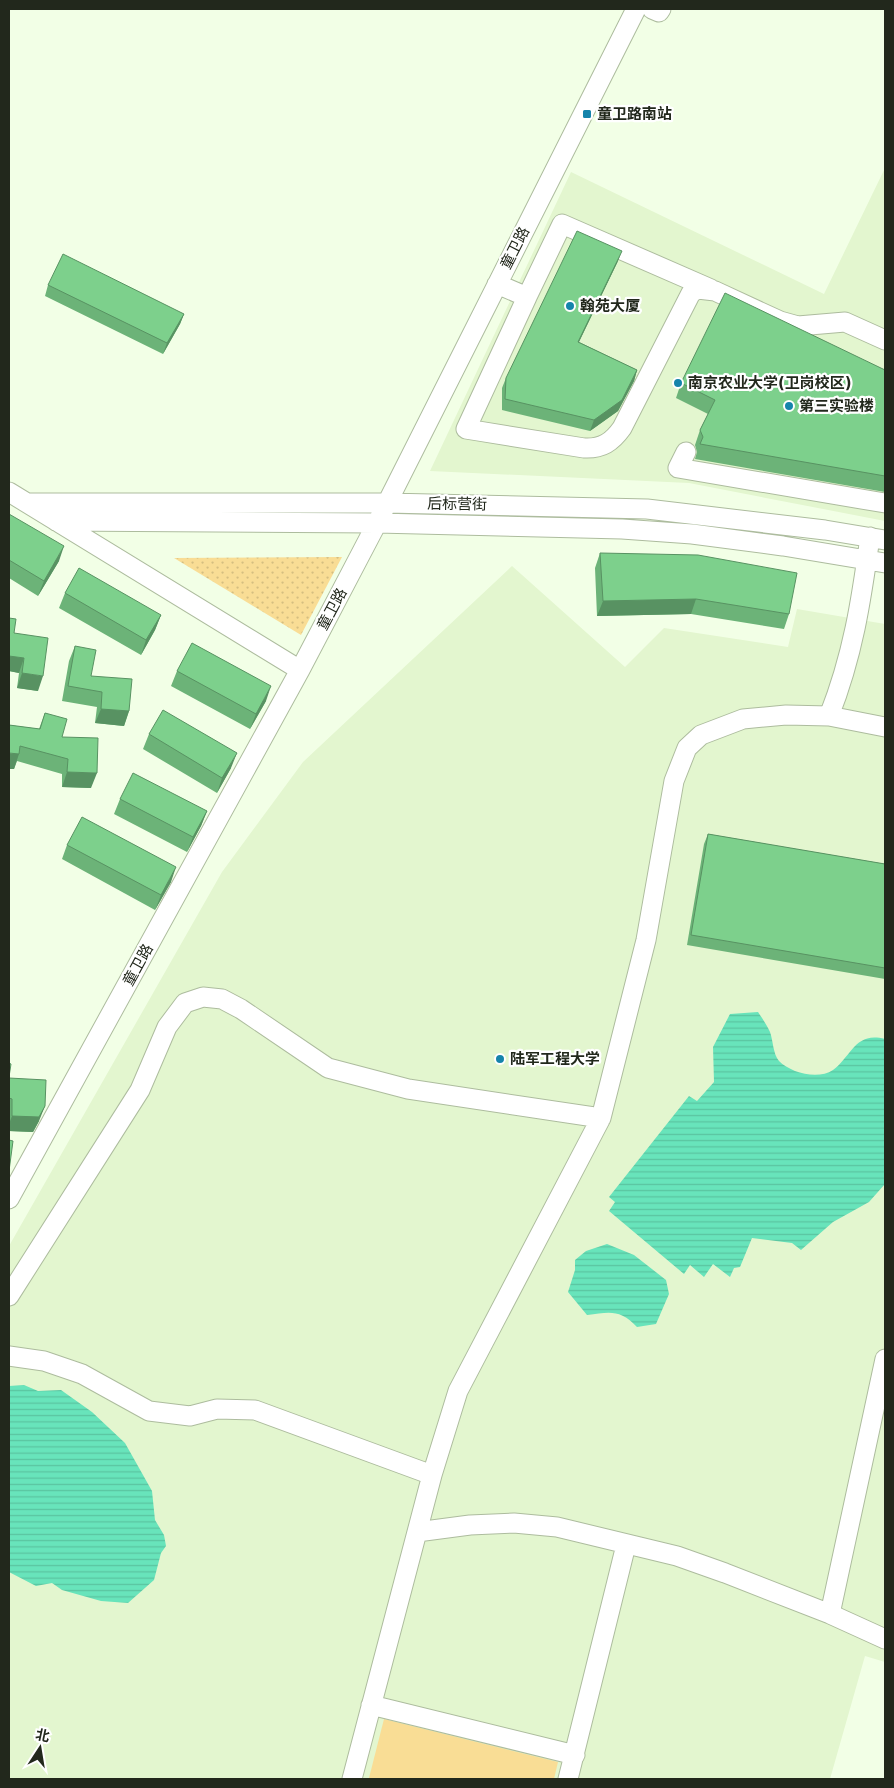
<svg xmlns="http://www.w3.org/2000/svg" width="894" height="1788" font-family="'DejaVu Sans','Noto Sans SC',sans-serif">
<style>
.built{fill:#e3f6cf}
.grass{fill:url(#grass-dots)}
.pitch{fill:#f9dd95}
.water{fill:url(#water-rules)}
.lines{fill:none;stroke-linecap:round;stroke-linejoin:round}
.minor-casing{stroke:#adbc9e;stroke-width:21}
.minor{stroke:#fff;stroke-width:19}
.wall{fill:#6cb378}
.shaded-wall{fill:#589262}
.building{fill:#7dd08c;stroke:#589262}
.poi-dot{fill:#1584ab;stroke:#fff;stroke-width:2}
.labels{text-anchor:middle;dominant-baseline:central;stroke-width:4.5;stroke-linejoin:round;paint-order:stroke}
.poi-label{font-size:15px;font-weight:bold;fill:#22281c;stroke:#fff;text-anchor:start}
.street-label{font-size:15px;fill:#22281c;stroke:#fff}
</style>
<defs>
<pattern id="grass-dots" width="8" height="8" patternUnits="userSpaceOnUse" patternTransform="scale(1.25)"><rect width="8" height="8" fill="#f9dd95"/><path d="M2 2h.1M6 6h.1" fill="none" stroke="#d5be80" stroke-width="1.8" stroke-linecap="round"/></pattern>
<pattern id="water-rules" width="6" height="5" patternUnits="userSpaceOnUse" patternTransform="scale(1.25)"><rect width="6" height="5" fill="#68e4bb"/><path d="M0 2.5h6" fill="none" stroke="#5ac4a0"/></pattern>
</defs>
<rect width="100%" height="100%" fill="#f2ffe6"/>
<!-- built -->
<path class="built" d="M885 168V521L689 483 430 471 571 172 824 294Z
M512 566 625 667 664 628 788 647 797 609 885 624V1662L865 1656 830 1779H9V1246L222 872 303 762Z"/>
<!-- grass -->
<path class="grass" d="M342 557 301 635 174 558Z"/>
<!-- pitch -->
<path class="pitch" d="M384 1719 558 1762 554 1779 369 1778Z"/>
<!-- water -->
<path class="water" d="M758 1012C762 1018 767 1025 770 1032 773 1040 773 1054 779 1061 791 1073 818 1080 833 1070 852 1056 855 1031 885 1039V1184L869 1202 833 1222 801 1250 792 1243 752 1238 740 1267 734 1268 730 1277 713 1264 704 1277 690 1265 684 1274 609 1211 615 1202 609 1197 689 1096 697 1101 714 1082 713 1047 730 1014Z
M607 1244 634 1255 666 1280 669 1294 656 1324 637 1327C620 1309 610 1312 587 1315L568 1292 575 1270V1260L586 1251Z
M24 1385 38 1391 61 1390 92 1412 125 1443 152 1491 155 1520 164 1535 166 1546 161 1553 154 1580 128 1603 101 1601 62 1590 52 1583 36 1586 9 1572V1386Z"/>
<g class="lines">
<defs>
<path id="minor" d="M652 9 659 12 661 9
M497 284 527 297 562 224 711 289
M527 297 466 429 584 448C602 449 612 442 622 428L691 293 698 289 715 291 780 321 798 326 845 322 885 340
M686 452 678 468 885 503
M9 492 300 670
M27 503H387L647 509 825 530 885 540
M56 521 377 523 622 529 692 534 783 546 885 563
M829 716 885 727
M9 1199 300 670 377 523 636 9
M9 1296 140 1090 167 1027 185 1003 203 997 222 999 241 1009 328 1068 408 1089 601 1118
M9 1356 44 1361 82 1374 149 1411 190 1416 217 1409 255 1410 432 1475
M417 1532 470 1525 514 1523 557 1527 677 1556 725 1573 830 1614 885 1639
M830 1614 885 1359
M371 1705 575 1755
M352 1779 432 1475 458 1391 601 1118 646 940 674 781 687 748 701 735 743 719 786 715 829 716C853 655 861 602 870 537
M568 1779 626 1545"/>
</defs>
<!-- minor casing -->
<use href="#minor" class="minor-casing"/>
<!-- minor -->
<use href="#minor" class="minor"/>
</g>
<!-- wall -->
<path class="wall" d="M618 261 579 342 637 370 634 381 618 411 590 431 502 410V388L506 378Z
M48 285 184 314 180 324 163 354 45 296Z
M885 370V492L695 459 697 452 695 445 700 430 708 414 676 398 681 383Z
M9 514 59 561 38 596 9 578Z
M600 553 789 614 784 629 691 614 597 616 595 568Z
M65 593 161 615 155 630 141 655 59 608Z
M9 618 14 633 38 691 17 688 19 673 9 671Z
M75 646 91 676 129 711 124 726 95 723 97 707 62 701 69 661Z
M177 671 266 701 250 729 171 686Z
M45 713 62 737 91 788 62 787V774L17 761 14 769 9 725 39 729Z
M149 734 231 768 217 793 143 749Z
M120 799 207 811 201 826 187 852 114 814Z
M708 834 885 864V979L687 945 704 844Z
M67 845 171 882 155 910 62 859Z
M9 1078 39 1121 33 1132 9 1131Z"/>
<!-- shaded-wall -->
<path class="shaded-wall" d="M622 251 618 261 574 352 578 342Z
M184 314 180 324 163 354 167 343Z
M637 370 634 381 618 411 590 431 594 420Z
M64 546 59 561 38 596 44 581Z
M696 599 691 614 597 616 603 601Z
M161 615 155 630 141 655 146 640Z
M9 656 24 658 19 673 9 671Z
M22 673 43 676 38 691 17 688Z
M271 686 266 701 250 729 256 714Z
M101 709 129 711 124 726 95 723Z
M9 753 19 754 14 769H9Z
M237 753 231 768 217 793 222 778Z
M67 772 97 773 91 788 62 787Z
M207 811 201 826 187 852 193 837Z
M176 867 171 882 155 910 161 895Z
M45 1106 39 1121 33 1132 9 1131V1124L12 1116Z"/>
<!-- building -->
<path class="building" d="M577 231 622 251 578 342 637 370 622 400 594 420 505 399 506 378Z
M63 254 184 314 167 343 48 285Z
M725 293 885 370V476L700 444 703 437 700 430 715 400 681 383Z
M9 514 64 546 44 581 9 560Z
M600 553 698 555 797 573 789 614 696 599 603 601Z
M79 568 161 615 146 640 65 593Z
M9 618 16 619 14 633 48 638 43 676 22 673 24 658 9 656Z
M192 643 271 686 256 714 177 671Z
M75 646 96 650 91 676 132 679 129 711 101 709 102 692 68 686Z
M163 710 237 753 222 778 149 734Z
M45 713 67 719 62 737 98 738 97 773 67 772 68 759 20 746 19 754 9 753V725L40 729Z
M133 773 207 811 193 837 120 799Z
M82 817 176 867 161 895 67 845Z
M708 834 885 864V968L691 935Z
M9 1063 11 1064 9 1077Z
M9 1078 46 1080 45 1106 39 1117 12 1116V1099L9 1098Z
M9 1140 13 1141 9 1171Z"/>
<!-- markers -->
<g class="poi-dot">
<rect x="582" y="109" width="10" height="10" rx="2.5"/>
<circle cx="570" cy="306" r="5"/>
<circle cx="678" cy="383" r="5"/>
<circle cx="789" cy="406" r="5"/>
<circle cx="500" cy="1059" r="5"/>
</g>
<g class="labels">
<!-- poi labels -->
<g class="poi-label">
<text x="597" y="114">童卫路南站</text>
<text x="580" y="306">翰苑大厦</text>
<text x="688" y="383">南京农业大学(卫岗校区)</text>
<text x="799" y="406">第三实验楼</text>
<text x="510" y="1059">陆军工程大学</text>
</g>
<!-- street labels -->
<g class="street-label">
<text transform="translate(515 248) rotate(-63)">童卫路</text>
<text transform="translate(457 504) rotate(1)">后标营街</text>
<text transform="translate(332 609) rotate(-62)">童卫路</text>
<text transform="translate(138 965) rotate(-61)">童卫路</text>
</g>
</g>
<!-- border -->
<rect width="894" height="1788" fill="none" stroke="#22281c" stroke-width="20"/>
<!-- north arrow -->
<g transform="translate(40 1748) rotate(12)" stroke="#ffffff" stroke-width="4" paint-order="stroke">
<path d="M0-4L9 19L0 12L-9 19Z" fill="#22281c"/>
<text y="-8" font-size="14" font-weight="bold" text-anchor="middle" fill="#22281c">北</text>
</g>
</svg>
